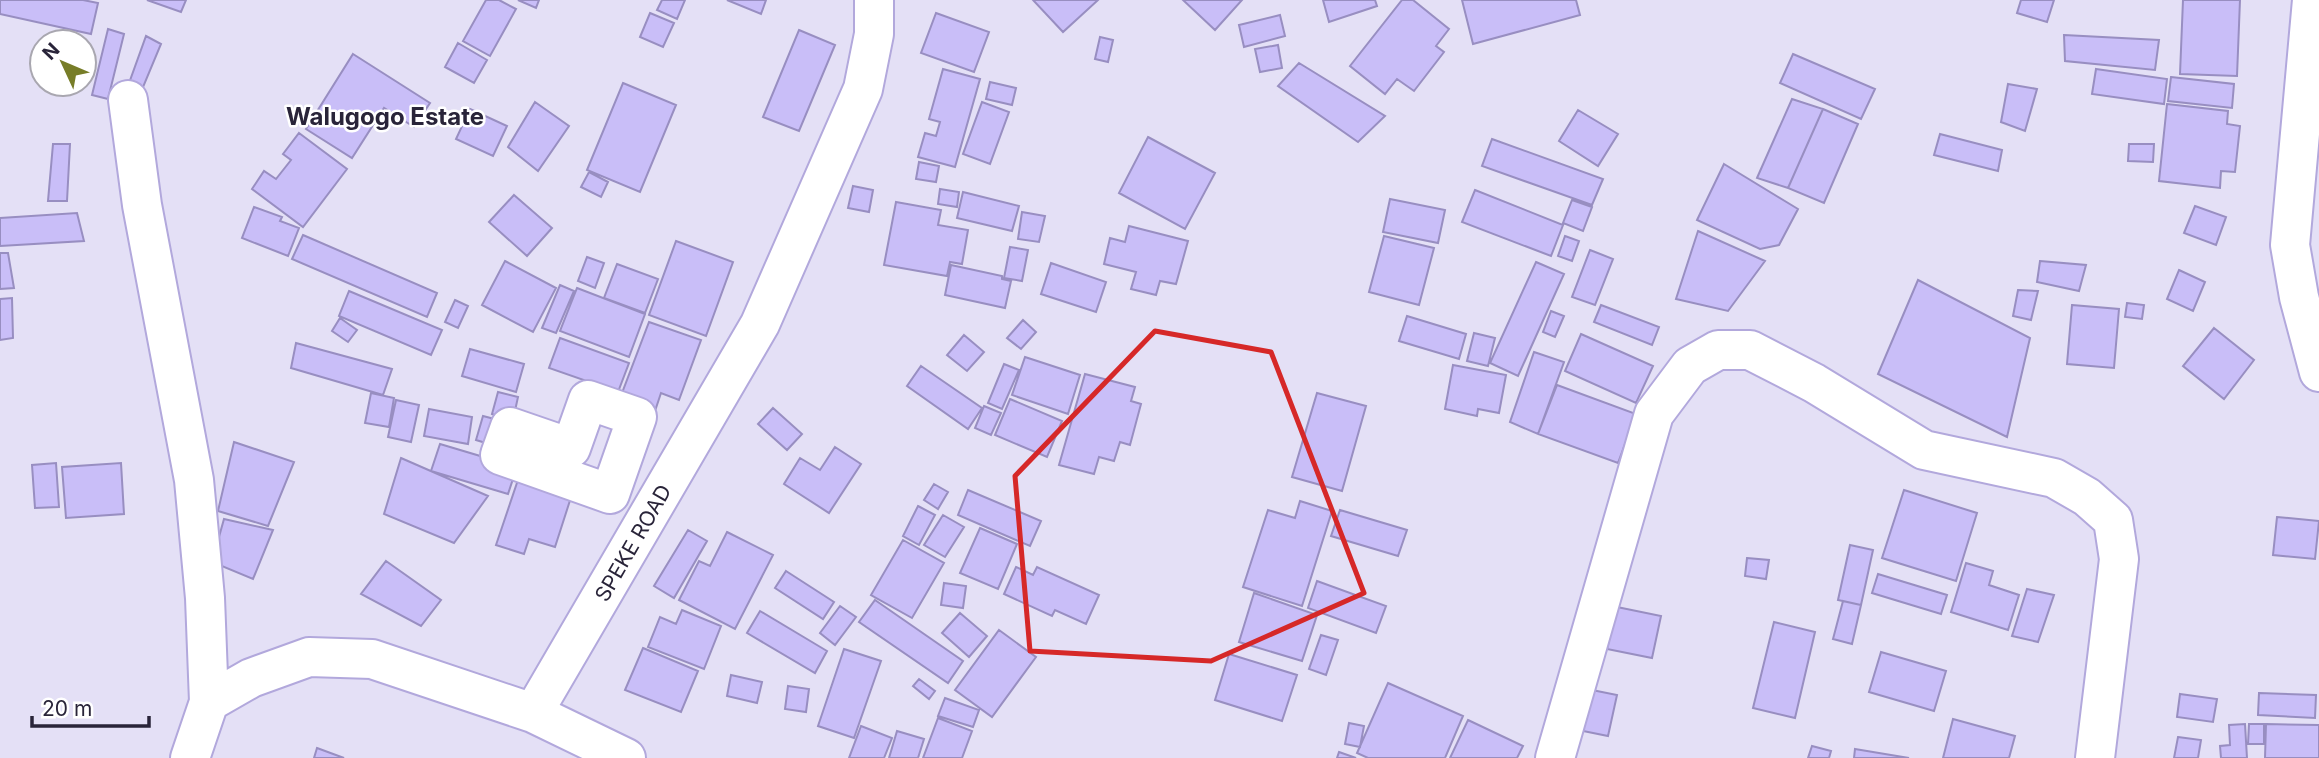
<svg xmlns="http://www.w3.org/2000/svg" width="2319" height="758" font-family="Inter,sans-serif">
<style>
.building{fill:#c9bef8;stroke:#988ec1;stroke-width:2}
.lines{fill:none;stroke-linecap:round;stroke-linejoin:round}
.minor-casing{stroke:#b2a8dc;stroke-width:42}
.minor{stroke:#fff;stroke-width:38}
.marked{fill:none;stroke:#d62828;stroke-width:5;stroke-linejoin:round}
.labels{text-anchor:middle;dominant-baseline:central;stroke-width:5;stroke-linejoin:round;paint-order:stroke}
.street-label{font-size:21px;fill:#292439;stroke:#fff}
.quarter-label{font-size:24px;font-weight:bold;fill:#292439;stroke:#fff}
</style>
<rect width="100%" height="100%" fill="#e4e0f6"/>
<!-- building -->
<path class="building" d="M0 0H83L98 3 91 34 0 14Z
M147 0H186L181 12Z
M486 0H499L516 9 490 56 463 41Z
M518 0H539L536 8Z
M662 0H685L677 19 657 10Z
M727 0H766L761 14Z
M1033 0H1098L1063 32Z
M1183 0H1242L1215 30Z
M1323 0H1375L1377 6 1329 22Z
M1402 0H1413L1449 29 1436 46 1444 52 1414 91 1397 79 1385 94 1350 66Z
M1462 0H1576L1580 15 1473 44Z
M2021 0H2054L2047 22 2017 13Z
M2183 0H2240L2237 76 2180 74Z
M650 13 674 23 663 47 640 37Z
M936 13 989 32 974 72 921 53Z
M1280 15 1285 36 1244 47 1239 25Z
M108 29 124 34 108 99 92 95Z
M799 30 835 45 799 131 763 117Z
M2064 35 2159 40 2155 70 2065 61Z
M146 36 161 44 141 92 128 86Z
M1100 37 1113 40 1108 62 1095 59Z
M458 43 487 60 474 83 445 67Z
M1278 45 1282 68 1260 72 1255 49Z
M353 54 430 103 414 127 384 108 352 158 306 129Z
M1793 54 1875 89 1861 119 1780 83Z
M1299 63 1385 116 1358 142 1278 86Z
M943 69 980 79 955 167 918 157 925 133 936 136 940 122 929 119Z
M2096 69 2167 79 2164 104 2092 94Z
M2171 77 2234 84 2232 108 2168 101Z
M990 82 1016 88 1012 105 986 99Z
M623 83 676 105 640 192 587 170Z
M2008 84 2037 89 2025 131 2001 122Z
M1792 99 1823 109 1788 188 1757 178Z
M535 102 569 126 538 171 508 147Z
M982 102 1009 112 990 164 963 154Z
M2167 104 2228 111 2227 124 2240 126 2235 172 2221 171 2220 188 2159 181Z
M470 109 507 126 493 156 456 139Z
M1823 109 1858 124 1824 203 1788 188Z
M1578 110 1618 134 1598 166 1559 141Z
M299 133 347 169 303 227 252 189 264 171 276 179 291 160 283 154Z
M1940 134 2002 150 1998 171 1934 155Z
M1148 137 1215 173 1185 229 1119 193Z
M1492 139 1603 179 1592 205 1482 166Z
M53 144H70L67 201H48Z
M2129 144H2154L2153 162 2128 161Z
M919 162 939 166 936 182 916 179Z
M1724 164 1798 209 1779 245 1760 249 1697 220Z
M589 172 608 182 601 197 581 187Z
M853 186 873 190 869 212 848 208Z
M940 189 959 192 957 207 938 204Z
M1475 190 1563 225 1551 256 1462 222Z
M963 192 1019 206 1012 231 957 218Z
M514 195 552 228 527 256 489 222Z
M1390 199 1445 210 1438 243 1383 232Z
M1572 200 1592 207 1583 231 1563 223Z
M896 202 941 210 938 225 968 230 962 264 950 262 947 276 884 265Z
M2195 206 2226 217 2216 245 2184 233Z
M254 207 282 217 280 221 299 228 288 256 242 238Z
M1022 212 1045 216 1039 242 1018 239Z
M77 213 84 241 0 246V218Z
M1129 226 1188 241 1176 284 1160 281 1156 295 1131 289 1136 272 1104 264 1110 238 1125 242Z
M1698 231 1765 261 1728 311 1676 299Z
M303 235 437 293 427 317 292 259Z
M1384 236 1434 248 1419 305 1369 292Z
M1565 236 1579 241 1572 261 1558 256Z
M676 241 733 262 706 336 649 315Z
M676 241 733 262 706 336 649 315Z
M1010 247 1028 250 1022 281 1004 278Z
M1590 250 1613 259 1595 305 1572 297Z
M0 253H8L14 288 0 289Z
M587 257 604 263 595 288 578 281Z
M505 261 556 288 533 332 482 305Z
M2040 261 2086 265 2079 291 2037 282Z
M1536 262 1564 274 1518 376 1490 363Z
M1051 263 1106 282 1096 312 1041 294Z
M617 264 658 279 645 313 604 298Z
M951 265 1002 276V279L1011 281 1005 308 945 295Z
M2179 270 2205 282 2193 311 2167 299Z
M1918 280 2030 338 2007 437 1878 374Z
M560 285 574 291 556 333 542 328Z
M577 288 645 314 629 357 560 331Z
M2018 290 2038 291 2031 320 2013 316Z
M349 291 442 330 431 355 339 316Z
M12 298 13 338 0 340V299Z
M455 300 468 306 458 328 445 322Z
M2127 303 2144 305 2142 319 2125 317Z
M1601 305 1659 327 1652 345 1594 322Z
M2072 305 2119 309 2114 368 2067 364Z
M1551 311 1564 316 1555 337 1543 332Z
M1407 316 1466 334 1459 359 1399 341Z
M340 318 357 330 348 342 332 331Z
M1023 320 1036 332 1021 349 1007 338Z
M649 322 701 340 679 400 661 393 654 414 619 401Z
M2214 328 2254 360 2224 399 2183 366Z
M1474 333 1495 338 1488 366 1467 361Z
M1581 334 1653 366 1636 403 1565 371Z
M964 335 984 352 967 371 947 355Z
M560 338 629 363 618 392 549 368Z
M296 343 392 369 383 395 291 368Z
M470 349 524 364 516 392 462 376Z
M1534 352 1564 362 1538 434 1510 422Z
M1025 357 1080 375 1068 414 1012 395Z
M1004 364 1019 370 1002 409 988 403Z
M1453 365 1506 375 1499 413 1478 409 1477 416 1445 409Z
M921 366 982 408 968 429 907 386Z
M921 366 982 408 968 429 907 386Z
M1085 374 1135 387 1131 401 1141 404 1130 445 1120 442 1114 461 1099 457 1094 474 1059 465Z
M1085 374 1135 387 1131 401 1141 404 1130 445 1120 442 1114 461 1099 457 1094 474 1059 465Z
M1557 385 1636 414 1618 463 1538 434Z
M498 392 518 397 513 420 492 414Z
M371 393 394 398 389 427 365 423Z
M1317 393 1366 406 1342 491 1292 477Z
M1010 399 1062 421 1047 457 995 435Z
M396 400 419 405 411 442 388 437Z
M984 406 1001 413 991 435 975 428Z
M773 408 802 434 787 450 758 424Z
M429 409 472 417 468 444 424 436Z
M483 416 506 422 499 447 476 440Z
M234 442 294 462 268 526 218 511Z
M440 444 517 467 508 494 431 471Z
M835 447 861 464 829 513 784 484 800 458 820 470Z
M401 458 488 496 454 543 384 514Z
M56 463 59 507 35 508 32 465Z
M121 463 124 514 66 518 62 467Z
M521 471 574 488 555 547 529 539 524 554 496 545Z
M934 484 948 492 938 509 924 500Z
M968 490 1041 521 1030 546 958 515Z
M1904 490 1977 513 1956 581 1882 558Z
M1300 501 1332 511 1302 606 1243 587 1268 510 1295 518Z
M918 506 935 515 919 545 903 536Z
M1340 510 1407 530 1398 556 1331 536Z
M943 515 964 527 945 557 924 545Z
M2277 517 2319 521 2315 559 2273 555Z
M224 519 273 530 253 579 212 562Z
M980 528 1017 544 998 589 960 573Z
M688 530 707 541 674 598 654 586Z
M727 532 773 555 735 629 679 600 699 561 710 566Z
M727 532 773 555 735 629 679 600 699 561 710 566Z
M903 540 944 563 912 618 871 595Z
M1850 545 1873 550 1861 605 1838 600Z
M1747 558 1769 560 1766 579 1745 576Z
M386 561 441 600 421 626 361 594Z
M1966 563 1993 571 1989 585 2019 595 2008 630 1951 612Z
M1016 567 1033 575 1037 567 1099 595 1086 624 1055 610 1052 616 1004 594Z
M786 571 834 602 823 619 775 588Z
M1878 574 1947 595 1941 614 1872 593Z
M1317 581 1386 606 1376 633 1308 608Z
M944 583 966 586 963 608 941 605Z
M2027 589 2054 595 2038 642 2012 636Z
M1254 593 1317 615 1302 661 1239 642Z
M875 600 963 661 948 683 859 622Z
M1843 601 1861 605 1852 644 1833 639Z
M840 606 856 617 835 645 820 633Z
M1617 607 1661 616 1652 658 1607 649Z
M682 610 721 626 704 669 648 647 660 617 676 624Z
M682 610 721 626 704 669 648 647 660 617 676 624Z
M760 611 827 651 815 673 747 633Z
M960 613 987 636 969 657 942 633Z
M1774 622 1815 632 1795 718 1753 708Z
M999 630 1036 657 992 717 955 690Z
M1321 635 1338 640 1326 675 1309 669Z
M643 648 698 671 681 712 625 690Z
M844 649 881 661 854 738 818 726Z
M1881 652 1946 671 1934 711 1869 692Z
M1229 654 1297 675 1282 721 1215 700Z
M731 675 762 682 757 703 727 696Z
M919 679 935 691 929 699 913 686Z
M1388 683 1463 716 1445 758H1368L1357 753Z
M788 686 809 689 806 712 785 709Z
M1592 690 1617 695 1608 736 1583 731Z
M2259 693 2316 695 2315 718 2258 715Z
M2180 694 2217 699 2213 722 2177 717Z
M945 698 979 710 973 727 938 716Z
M938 718 972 731 962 758H923Z
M1953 719 2015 736 2009 758H1943Z
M1468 720 1523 746 1517 758H1450Z
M1349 723 1364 726 1360 747 1345 744Z
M2245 724 2247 758H2221L2220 746 2230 745 2229 725Z
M2249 724H2264V744H2248Z
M2266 724 2319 725V758H2265Z
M861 726 892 738 884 758H849Z
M897 731 924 739 918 758H889Z
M2178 737 2201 740 2198 758H2174Z
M1812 746 1831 751 1829 758H1808Z
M317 748 344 758H314Z
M1855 749 1909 758H1854Z
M1339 752 1356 758H1337Z"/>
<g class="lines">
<defs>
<path id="minor" d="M2312 0 2290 245 2299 297 2319 372
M128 100 142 205 194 480 205 598 209 702
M588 400 637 417 610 494 500 455 510 427 571 448Z
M533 713 626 758
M190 758 209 702 251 678 309 657 372 659 533 713 760 324 863 89 874 34V0
M1555 758 1654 414 1690 366 1718 350H1750L1814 383 1924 450 2054 478 2087 497 2113 520 2119 559 2095 758"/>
</defs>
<!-- minor casing -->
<use href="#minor" class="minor-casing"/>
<!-- minor -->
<use href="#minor" class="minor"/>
</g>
<!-- marked area -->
<path class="marked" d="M1155 331 1271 352 1364 593 1211 661 1030 651 1015 476Z"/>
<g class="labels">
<!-- street labels -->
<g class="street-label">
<text transform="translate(633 543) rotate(-60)">SPEKE ROAD</text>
</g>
<!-- quarter labels -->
<g class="quarter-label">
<text x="385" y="116">Walugogo Estate</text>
</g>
</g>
<!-- north arrow -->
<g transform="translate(63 63) rotate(314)"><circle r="33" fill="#ffffff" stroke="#a9a7b0" stroke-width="2"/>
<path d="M0-5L12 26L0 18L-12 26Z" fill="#777d28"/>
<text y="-10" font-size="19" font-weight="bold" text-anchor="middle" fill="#292439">N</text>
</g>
<!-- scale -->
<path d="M32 716v10h117v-10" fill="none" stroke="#292439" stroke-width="3.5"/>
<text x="42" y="716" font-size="21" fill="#292439" stroke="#ffffff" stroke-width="5" paint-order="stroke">20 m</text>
</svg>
